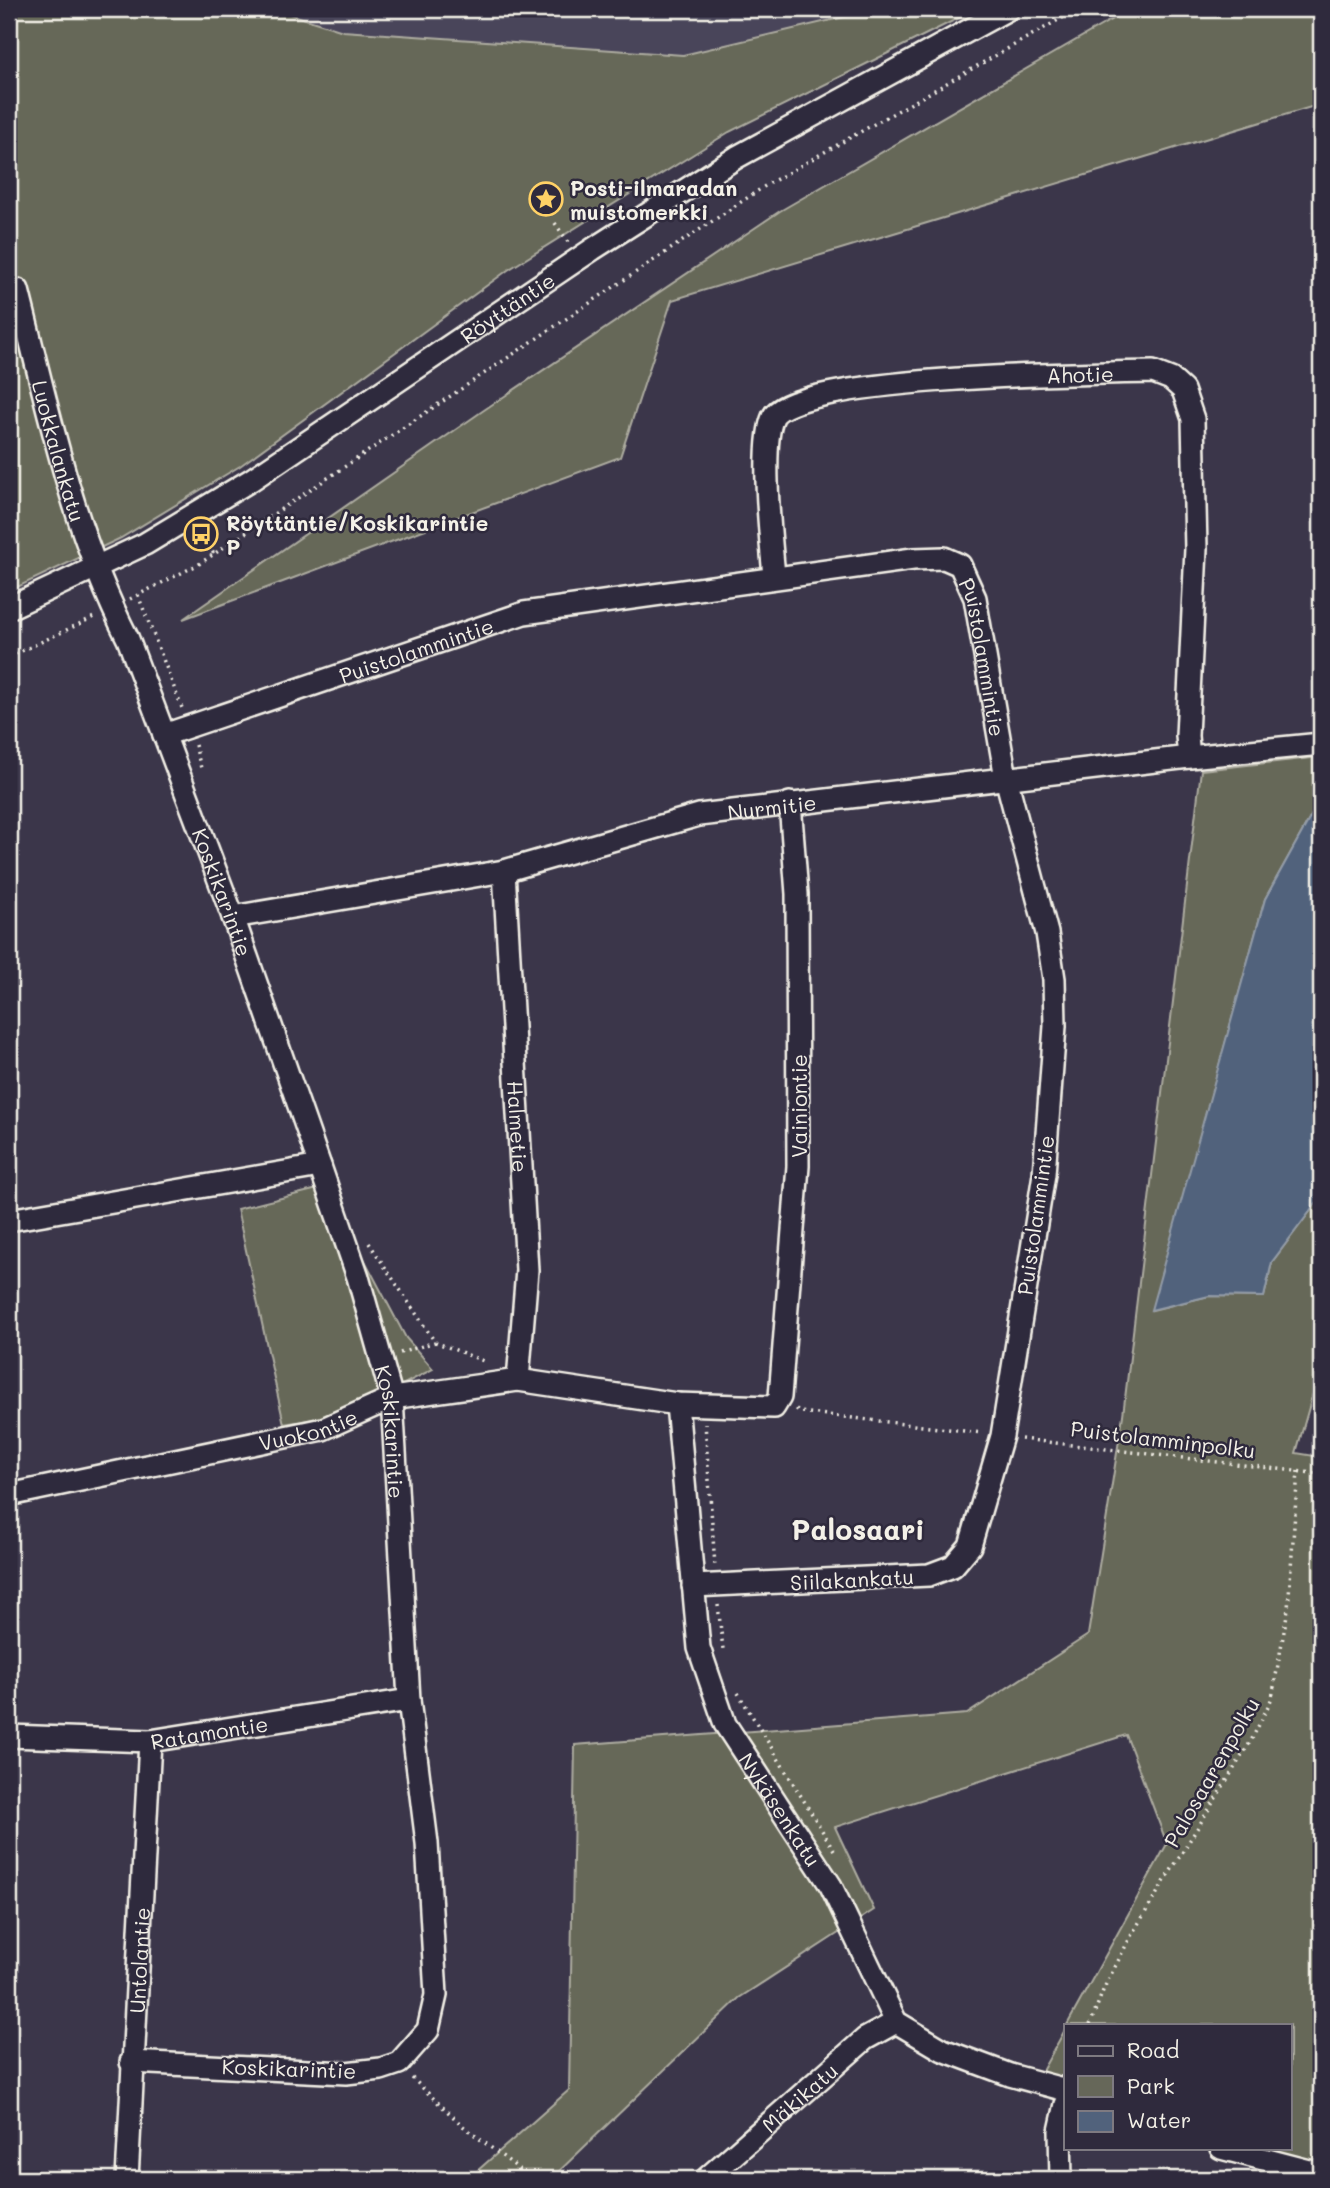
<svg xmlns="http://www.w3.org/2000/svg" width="1330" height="2188" font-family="Mali,sans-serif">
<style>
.built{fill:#49445a}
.green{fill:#666759;stroke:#adaca0;stroke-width:2}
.water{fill:#51627c;stroke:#929ba7;stroke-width:2}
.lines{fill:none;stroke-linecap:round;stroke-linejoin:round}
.minor-casing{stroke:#f4f1e8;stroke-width:26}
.path{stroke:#f4f1e8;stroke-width:3.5;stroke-dasharray:2 5;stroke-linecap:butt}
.minor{stroke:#2f2a3d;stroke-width:21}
.labels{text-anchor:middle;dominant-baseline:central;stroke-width:5;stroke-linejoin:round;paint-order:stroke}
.poi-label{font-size:21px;font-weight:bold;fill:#f4f1e8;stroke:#2f2a3d;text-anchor:start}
.street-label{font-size:21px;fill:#f4f1e8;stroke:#2f2a3d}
.district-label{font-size:28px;font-weight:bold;fill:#f4f1e8;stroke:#2f2a3d}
</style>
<rect width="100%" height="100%" fill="#3b364a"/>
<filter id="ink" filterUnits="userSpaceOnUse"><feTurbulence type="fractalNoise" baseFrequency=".0143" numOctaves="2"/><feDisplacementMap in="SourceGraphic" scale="14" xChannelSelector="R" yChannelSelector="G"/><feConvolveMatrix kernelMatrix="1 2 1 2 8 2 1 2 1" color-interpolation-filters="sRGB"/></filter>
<g filter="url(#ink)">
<!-- built -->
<path class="built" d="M274 9H878L683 55 343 31Z"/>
<!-- green -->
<path class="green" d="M9 9H274L343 31 683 55 878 9H977L729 132 508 270 240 466 121 538 9 591Z
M1130 9H1321V104L672 300 620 457 183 619 484 410 780 211Z
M1321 757V798L1265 899 1152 1310 1209 1296 1264 1297 1272 1262 1321 1197V1365L1296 1453 1321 1457V2179H1272V2160L1234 2148H1290V2025H1067L1167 1844 1126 1735 835 1827 874 1910 739 1998 551 2179H468L569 2090 575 1745 967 1714 1088 1635 1123 1415 1201 770Z
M326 1187 406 1338 433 1369 346 1414 284 1424 237 1209Z
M1066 2028V2092L1036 2082Z"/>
<!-- water -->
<path class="water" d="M1321 798V1197L1272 1262 1264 1297 1209 1296 1151 1310 1265 899Z"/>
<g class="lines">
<defs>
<g id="minor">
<path id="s1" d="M18 290C48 409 72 529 128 639L233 917 320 1166 358 1277 392 1398 409 1700 427 1843 436 1995 428 2030 399 2063 381 2069 346 2073 131 2062"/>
<path id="s2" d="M774 576C771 542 760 446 773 417 793 376 1099 373 1153 372L1171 379 1183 390 1193 419 1196 549 1187 736 1189 757"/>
<path id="s3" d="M9 608 145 544 251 480 593 249 737 157 1008 9"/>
<path id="s4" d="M164 735 524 613 913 559 944 558 960 565 975 598 1006 778 1047 933 1054 979 1055 1026 1044 1174 1002 1436 970 1546 953 1566 929 1575 693 1586"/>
<path id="s5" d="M504 871 527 1270 518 1380"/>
<path id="s6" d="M233 917 504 871 699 815 1189 757 1321 744"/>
<path d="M9 1220 320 1166"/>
<path id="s7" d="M677 1404 699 1648 725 1724 831 1886 896 2022 943 2050 1010 2075 1066 2090"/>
<path id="s8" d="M9 1495 323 1429 392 1398 518 1380 677 1404 774 1407 780 1397 798 1166 797 894 790 803"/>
<path id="s9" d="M9 1736 150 1741 409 1700"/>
<path d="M1221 2148 1321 2174"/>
<path id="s10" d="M127 2179 150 1741"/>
<path id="s11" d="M706 2179 865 2039 896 2022"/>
<path d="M1061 2179 1060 2131 1066 2104"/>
</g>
</defs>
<!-- minor casing -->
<use href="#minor" class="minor-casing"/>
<!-- path -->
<path class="path" d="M555 223 568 242
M201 534 214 554
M138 595 182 708
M130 599 199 564 768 184 1078 9
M9 657 94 617
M195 745 201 768
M369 1243 435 1342 486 1362
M400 1353 435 1342
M796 1409 801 1412 982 1433
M705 1423 715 1566
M1021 1439 1321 1474
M718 1605 723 1649
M738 1693 834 1850
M1090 2025 1104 1988 1132 1934 1251 1741 1272 1698 1288 1609 1298 1471
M412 2078 463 2126 532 2179"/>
<!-- minor -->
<use href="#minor" class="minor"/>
</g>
</g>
<!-- icons -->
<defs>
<symbol id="sight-ring" viewBox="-11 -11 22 22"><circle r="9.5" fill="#2f2a3d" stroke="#ffd166" stroke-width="1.5"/><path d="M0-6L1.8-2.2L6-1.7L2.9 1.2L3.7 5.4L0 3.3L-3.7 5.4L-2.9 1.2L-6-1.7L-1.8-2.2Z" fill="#ffd166"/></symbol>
<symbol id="bus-ring" viewBox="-11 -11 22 22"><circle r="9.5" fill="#2f2a3d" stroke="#ffd166" stroke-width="1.5"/><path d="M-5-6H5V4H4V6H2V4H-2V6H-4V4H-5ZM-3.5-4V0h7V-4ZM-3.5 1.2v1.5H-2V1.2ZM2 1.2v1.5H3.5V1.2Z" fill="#ffd166"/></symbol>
</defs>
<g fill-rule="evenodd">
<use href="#sight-ring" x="527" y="180" width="38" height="38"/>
<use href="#bus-ring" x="182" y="515" width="38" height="38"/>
</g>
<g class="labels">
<!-- poi labels -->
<g class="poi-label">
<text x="570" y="187">Posti-ilmaradan<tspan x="570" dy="24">muistomerkki</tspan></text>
<text x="226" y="522">Röyttäntie/Koskikarintie<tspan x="226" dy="24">P</tspan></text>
</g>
<!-- street labels -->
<g class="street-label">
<text stroke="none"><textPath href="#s3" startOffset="583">Röyttäntie</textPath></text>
<text stroke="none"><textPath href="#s2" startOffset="474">Ahotie</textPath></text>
<text stroke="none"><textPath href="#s1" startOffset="166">Luokkalankatu</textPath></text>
<text stroke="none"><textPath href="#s4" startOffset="266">Puistolammintie</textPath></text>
<text stroke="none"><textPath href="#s4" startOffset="917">Puistolammintie</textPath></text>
<text stroke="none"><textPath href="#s6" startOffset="551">Nurmitie</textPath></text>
<text stroke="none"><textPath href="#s1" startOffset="637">Koskikarintie</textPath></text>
<text transform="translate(798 1106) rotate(-90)">Vainiontie</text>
<text stroke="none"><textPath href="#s5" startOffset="256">Halmetie</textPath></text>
<text transform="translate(1035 1215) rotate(-82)">Puistolammintie</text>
<text stroke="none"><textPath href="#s8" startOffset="306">Vuokontie</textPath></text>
<text stroke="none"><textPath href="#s1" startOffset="1204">Koskikarintie</textPath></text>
<text transform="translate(1163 1439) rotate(7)">Puistolamminpolku</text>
<text transform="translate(852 1579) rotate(-3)">Siilakankatu</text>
<text stroke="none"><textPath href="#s9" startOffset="201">Ratamontie</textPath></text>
<text transform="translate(1211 1772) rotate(-60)">Palosaarenpolku</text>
<text stroke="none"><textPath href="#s7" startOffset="427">Nykäsenkatu</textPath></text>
<text stroke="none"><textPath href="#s10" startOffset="219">Untolantie</textPath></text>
<text transform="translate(289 2068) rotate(2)">Koskikarintie</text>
<text stroke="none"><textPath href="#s11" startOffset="124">Mäkikatu</textPath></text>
</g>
<!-- district labels -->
<g class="district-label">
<text x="858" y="1529">Palosaari</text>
</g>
</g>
<!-- margin -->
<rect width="1330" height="2188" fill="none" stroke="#2f2a3d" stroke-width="35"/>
<rect x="18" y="18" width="1295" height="2153" fill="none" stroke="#f4f1e8" stroke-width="2.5" filter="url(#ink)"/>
<!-- legend -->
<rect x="1064" y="2024" width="228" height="126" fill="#2f2a3d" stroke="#7e7a81" stroke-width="2"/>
<rect x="1078" y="2046" width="35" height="10" fill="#2f2a3d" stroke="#7e7a81" stroke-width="2"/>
<text x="1127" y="2058" font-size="21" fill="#f4f1e8">Road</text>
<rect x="1078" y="2076" width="35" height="21" fill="#666759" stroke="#7e7a81" stroke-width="2"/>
<text x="1127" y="2094" font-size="21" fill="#f4f1e8">Park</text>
<rect x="1078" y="2111" width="35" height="21" fill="#51627c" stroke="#7e7a81" stroke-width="2"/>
<text x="1127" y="2128" font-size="21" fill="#f4f1e8">Water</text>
</svg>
